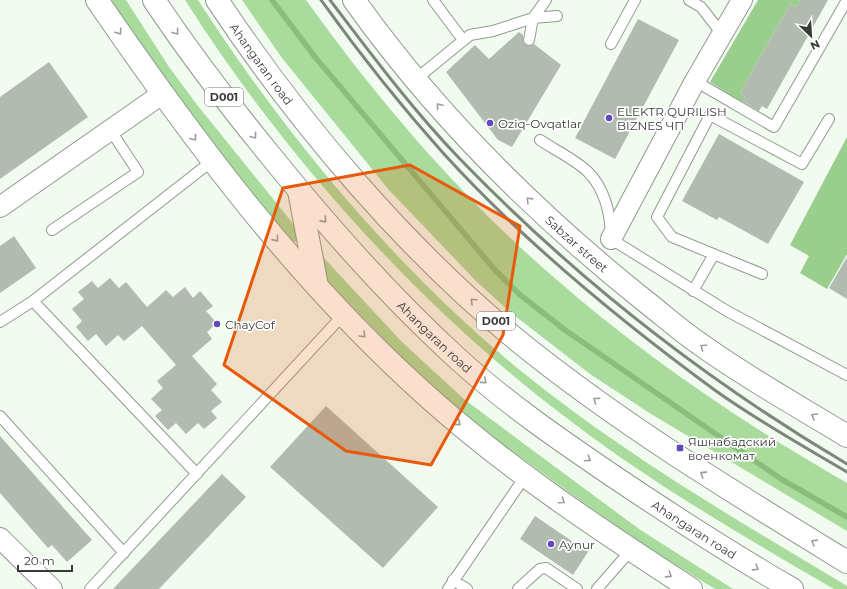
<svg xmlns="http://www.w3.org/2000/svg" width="847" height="589" font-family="Montserrat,sans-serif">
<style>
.green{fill:#a8db9c}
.forest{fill:#99ce8c}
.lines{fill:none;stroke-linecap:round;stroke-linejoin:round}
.stream{stroke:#89bd7d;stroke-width:5.5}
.building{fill:#b2bbb0}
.service-casing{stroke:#919a8f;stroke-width:12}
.minor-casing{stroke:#919a8f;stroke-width:22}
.tertiary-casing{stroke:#919a8f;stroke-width:24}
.secondary-casing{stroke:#919a8f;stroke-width:24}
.trunk-casing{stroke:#919a8f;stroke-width:24}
.service{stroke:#fff;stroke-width:10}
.minor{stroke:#fff;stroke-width:20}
.tertiary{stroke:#fff;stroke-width:22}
.secondary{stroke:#fff;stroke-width:22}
.trunk{stroke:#fff;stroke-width:22}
.rail{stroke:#7f857e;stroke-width:3}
.oneway{stroke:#9c9e9b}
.marked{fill:#e8590c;fill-opacity:0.2;stroke:#e8590c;stroke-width:3;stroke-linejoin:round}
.poi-dot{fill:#6446bf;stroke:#fff;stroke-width:1.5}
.labels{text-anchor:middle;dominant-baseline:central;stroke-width:3.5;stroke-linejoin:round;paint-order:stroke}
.shield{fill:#fff;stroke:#747673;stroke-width:1}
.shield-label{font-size:11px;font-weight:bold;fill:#383c37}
.street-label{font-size:12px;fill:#383c37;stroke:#fff}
.poi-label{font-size:12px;fill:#383c37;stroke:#fff;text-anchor:start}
</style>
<rect width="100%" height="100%" fill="#f1fbef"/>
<!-- green -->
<path class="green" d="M110 0H126L169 67 198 106 295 226 297 241 291 244 160 74Z
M185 0H198C285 135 396 269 521 371 622 453 735 519 847 586V589H834C743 536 651 483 568 419 419 307 285 157 185 0Z
M242 0H306C377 99 458 194 550 274 641 354 742 423 847 483V531L651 414 590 374 510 312 476 281 389 190 282 58Z
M324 258 401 341 465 400 639 529 733 589H715L634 539 495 439 464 415 412 368 325 279 320 260Z"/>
<!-- forest -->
<path class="forest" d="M758 0H800L796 7 790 4 740 93 745 96 742 102 710 82Z
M847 137V254L827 289 800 273 809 256 790 245Z"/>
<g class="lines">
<!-- stream -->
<path class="stream" d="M272 0 315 57 495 270 519 294 565 330 781 479 847 517"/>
</g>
<!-- building -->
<path class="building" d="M800 0H828L767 109 762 106 759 111 742 101 745 96 740 93 790 4 796 7Z
M638 19 679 40 615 159 575 138Z
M519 32 523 35V42L525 45 531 46 534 44 561 65 512 147 498 140 446 72 475 45 489 59Z
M49 62 88 117 0 179V97Z
M719 134 804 182 768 244 719 217 717 220 682 201Z
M14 236 36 268 0 293V246Z
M847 257V299L829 288Z
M110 278 119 288 126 282 147 307 166 290 173 297 185 287 193 298 200 291 213 306 206 311 217 323 207 332 212 339 192 356 217 384 211 390 222 402 211 411 217 418 204 429 198 423 186 434 176 423 168 430 155 416 162 410 151 399 163 388 157 381 176 365 142 326 124 341 118 335 106 346 96 334 88 341 76 327 82 321 72 309 84 299 78 292 92 281 98 288Z
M326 406 438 507 383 568 270 467Z
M0 436 92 540 67 562 52 545 48 548 0 493Z
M222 474 246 497 159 589H113Z
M535 516 588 552 573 575 520 539Z"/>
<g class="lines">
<defs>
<path id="service" d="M433 0 463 40
M689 0 701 7 722 34
M529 40 533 18 557 16
M611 44 635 0
M416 79 470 35 493 31 533 18 546 0
M695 81 774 127 847 0
M540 140C555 150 574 159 587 171 605 188 611 215 611 239L727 311 847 375
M52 230 138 172 111 131
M762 274 672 237 657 217 710 115 802 164 829 119
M693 291 714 254
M33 301 197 474
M0 322 33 301 212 161
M0 416 124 553
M453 580 467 589
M90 589 343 315
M448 589 526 475
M518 589 540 569 546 568 577 589
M597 589 631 550"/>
<path id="minor" d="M0 207 162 94
M611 239 695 81 742 0
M0 538 52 589"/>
<g id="tertiary">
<path id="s1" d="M354 0C435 114 536 214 645 301 663 315 681 331 700 344 747 378 798 406 847 436"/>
</g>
<path id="secondary" d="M97 0C195 143 297 280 428 397 508 469 600 530 691 589"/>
<g id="trunk">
<path id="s2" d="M154 0C190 54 229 105 270 155 328 227 390 297 458 359 506 403 560 440 613 476 671 515 731 554 792 589"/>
<path id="s3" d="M217 0C300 125 406 250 523 345 625 427 736 494 847 562"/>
<path d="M299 191 317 286"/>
</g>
</defs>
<!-- service casing -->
<use href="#service" class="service-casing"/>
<!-- minor casing -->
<use href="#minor" class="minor-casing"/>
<!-- tertiary casing -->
<use href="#tertiary" class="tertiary-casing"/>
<!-- secondary casing -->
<use href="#secondary" class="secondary-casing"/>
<!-- trunk casing -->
<use href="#trunk" class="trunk-casing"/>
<!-- service -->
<use href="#service" class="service"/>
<!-- minor -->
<use href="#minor" class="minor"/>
<!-- tertiary -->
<use href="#tertiary" class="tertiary"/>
<!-- secondary -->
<use href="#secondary" class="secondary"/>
<!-- trunk -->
<use href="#trunk" class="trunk"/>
<!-- rail -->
<path class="rail" d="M321 0C359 53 400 105 444 154 525 243 619 320 716 391 758 421 803 446 847 472
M330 0C371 54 412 109 459 158 574 277 705 380 847 464"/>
</g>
<!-- one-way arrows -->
<defs><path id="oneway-chevron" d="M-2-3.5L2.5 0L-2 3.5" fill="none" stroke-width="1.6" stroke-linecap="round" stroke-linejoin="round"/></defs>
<g class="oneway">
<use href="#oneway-chevron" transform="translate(119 32) rotate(56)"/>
<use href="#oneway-chevron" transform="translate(176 32) rotate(54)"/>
<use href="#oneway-chevron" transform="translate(439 106) rotate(-130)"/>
<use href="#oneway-chevron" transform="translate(254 136) rotate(52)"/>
<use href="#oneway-chevron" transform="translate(194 138) rotate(52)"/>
<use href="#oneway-chevron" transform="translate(529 200) rotate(-136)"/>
<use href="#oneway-chevron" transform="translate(324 220) rotate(48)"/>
<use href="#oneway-chevron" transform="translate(276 239) rotate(51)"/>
<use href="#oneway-chevron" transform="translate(473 301) rotate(-137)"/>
<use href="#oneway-chevron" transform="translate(363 335) rotate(45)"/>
<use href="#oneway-chevron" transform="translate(703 347) rotate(-145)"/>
<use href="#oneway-chevron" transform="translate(484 381) rotate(40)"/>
<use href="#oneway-chevron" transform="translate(596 400) rotate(-144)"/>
<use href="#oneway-chevron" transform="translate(814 416) rotate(-149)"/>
<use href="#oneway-chevron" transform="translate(458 423) rotate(40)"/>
<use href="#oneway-chevron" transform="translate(588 459) rotate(34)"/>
<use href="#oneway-chevron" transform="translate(703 474) rotate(-147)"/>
<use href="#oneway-chevron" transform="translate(562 501) rotate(35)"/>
<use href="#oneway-chevron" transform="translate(814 542) rotate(-148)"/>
<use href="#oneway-chevron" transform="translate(756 568) rotate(32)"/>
<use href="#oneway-chevron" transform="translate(669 575) rotate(33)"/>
</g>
<!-- marked area -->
<path class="marked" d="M410 165 520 226 503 335 431 465 346 451 224 365 283 188Z"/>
<!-- markers -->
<g class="poi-dot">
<circle cx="609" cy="118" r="4"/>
<circle cx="490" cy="123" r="4"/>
<circle cx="217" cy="324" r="4"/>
<rect x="676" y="444" width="8" height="8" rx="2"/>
<circle cx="551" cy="544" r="4"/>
</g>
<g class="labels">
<!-- shield labels -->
<g class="shield">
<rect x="205" y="88" width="38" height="18" rx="3"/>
<rect x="477" y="312" width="38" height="18" rx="3"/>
</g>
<g class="shield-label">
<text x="224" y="97">D001</text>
<text x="496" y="321">D001</text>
</g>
<!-- street labels -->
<g class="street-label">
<text stroke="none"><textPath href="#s3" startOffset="78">Ahangaran road</textPath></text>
<text stroke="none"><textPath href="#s1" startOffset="331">Sabzar street</textPath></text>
<text stroke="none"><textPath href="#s2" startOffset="439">Ahangaran road</textPath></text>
<text stroke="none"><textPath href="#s2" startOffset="763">Ahangaran road</textPath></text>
</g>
<!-- poi labels -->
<g class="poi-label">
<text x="617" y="111">ELEKTR QURILISH<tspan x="617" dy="14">BIZNES ЧП</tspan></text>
<text x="498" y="123">Oziq-Ovqatlar</text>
<text x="225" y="324">ChayCof</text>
<text x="688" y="441">Яшнабадский<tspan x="688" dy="14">военкомат</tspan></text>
<text x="559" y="544">Aynur</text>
</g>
</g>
<!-- north arrow -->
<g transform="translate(811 36) rotate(155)" stroke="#ffffff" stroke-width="3" paint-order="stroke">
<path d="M0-3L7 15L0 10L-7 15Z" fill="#383c37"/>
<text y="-6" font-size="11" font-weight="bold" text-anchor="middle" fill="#383c37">N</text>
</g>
<!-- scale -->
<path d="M18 565v6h54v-6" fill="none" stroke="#383c37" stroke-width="2"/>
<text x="24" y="565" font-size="12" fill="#383c37" stroke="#ffffff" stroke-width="3" paint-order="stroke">20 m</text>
</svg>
